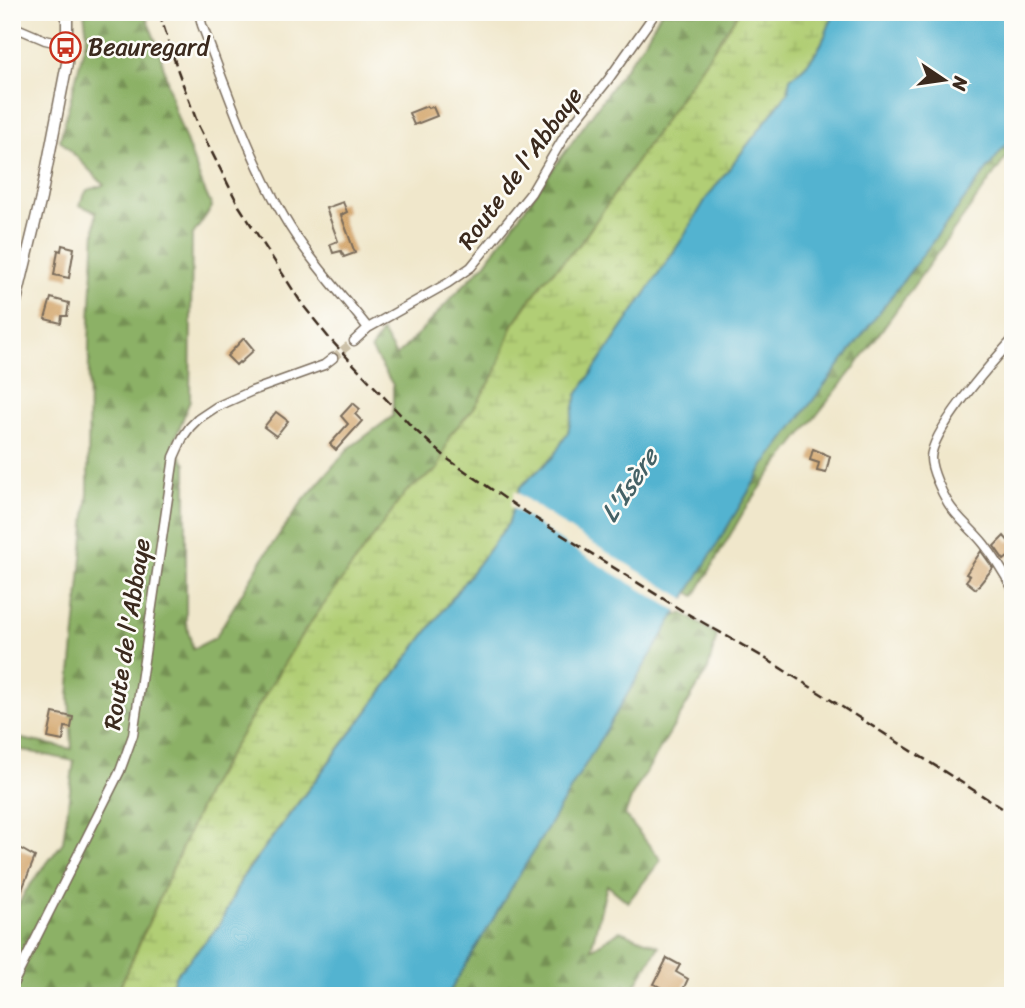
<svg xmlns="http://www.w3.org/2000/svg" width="1025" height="1008" font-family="Sriracha,sans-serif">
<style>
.forest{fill:url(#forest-firs);stroke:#646e42;stroke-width:2}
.wetland{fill:url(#wetland-marsh);stroke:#767c49;stroke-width:2}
.water{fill:#52b3d0;stroke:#466e77;stroke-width:2}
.pier{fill:#f0e7cb}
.building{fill:#d0a064}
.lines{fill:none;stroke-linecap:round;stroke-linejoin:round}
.minor-tunnel{stroke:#ccc1a8;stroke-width:8;stroke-dasharray:8 4;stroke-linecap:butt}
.minor-casing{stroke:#7a6c5b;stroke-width:11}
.tertiary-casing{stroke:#7a6c5b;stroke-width:13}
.minor{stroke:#fff;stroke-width:8}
.tertiary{stroke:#fff;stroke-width:10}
.rail{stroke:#3b2a1e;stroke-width:2.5;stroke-dasharray:10 5;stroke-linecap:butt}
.labels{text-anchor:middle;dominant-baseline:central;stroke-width:5;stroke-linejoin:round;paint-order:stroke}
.poi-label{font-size:24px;fill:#3b2a1e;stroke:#fdfcf7;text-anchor:start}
.street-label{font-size:24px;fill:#3b2a1e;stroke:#fdfcf7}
.water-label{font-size:26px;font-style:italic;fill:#446165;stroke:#fdfcf7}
</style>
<defs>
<pattern id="forest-firs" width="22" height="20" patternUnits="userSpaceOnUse" patternTransform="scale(1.75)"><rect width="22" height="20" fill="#8cb166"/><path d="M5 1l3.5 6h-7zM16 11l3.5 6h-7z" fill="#749053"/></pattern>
<pattern id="wetland-marsh" width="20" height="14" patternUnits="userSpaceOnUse" patternTransform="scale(1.75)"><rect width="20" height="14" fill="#b1ce74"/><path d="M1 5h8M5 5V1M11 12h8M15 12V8" fill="none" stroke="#99b164"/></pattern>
</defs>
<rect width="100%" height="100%" fill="#fdfcf7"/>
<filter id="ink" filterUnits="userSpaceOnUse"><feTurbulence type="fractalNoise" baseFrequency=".0143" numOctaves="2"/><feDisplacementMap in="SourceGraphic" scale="14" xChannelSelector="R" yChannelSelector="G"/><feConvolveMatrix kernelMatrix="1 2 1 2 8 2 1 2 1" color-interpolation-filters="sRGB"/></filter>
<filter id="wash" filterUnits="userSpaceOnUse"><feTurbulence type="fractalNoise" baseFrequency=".00686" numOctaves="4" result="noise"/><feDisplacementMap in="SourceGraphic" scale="28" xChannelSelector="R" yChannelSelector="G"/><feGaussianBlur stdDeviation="1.57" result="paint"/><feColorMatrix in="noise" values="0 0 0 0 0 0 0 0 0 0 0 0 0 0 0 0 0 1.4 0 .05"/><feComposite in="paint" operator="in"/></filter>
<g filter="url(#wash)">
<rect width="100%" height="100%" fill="#f0e7cb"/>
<!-- forest -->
<path class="forest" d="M84 12H144L159 49 174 108 203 187 212 207 192 236 190 400 173 445 186 464V623L193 649 215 638 265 555 302 502 348 449 393 416V385L371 349 382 332 396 356C427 327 454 293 485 264L646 39 661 12H739L580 244 544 281 513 325 495 374 474 408 450 435 438 469 406 492 301 636 208 789 116 996H12V918L25 892 63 842 74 761 12 748V737L72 749 69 696 88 493 89 340 96 212 79 205 87 190 104 185 60 140 87 35Z
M1013 135V148L858 363 771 473 744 511 695 596 688 592 765 464Z
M683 613 717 635 708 669 633 794 625 815 661 860 628 902 607 885 591 949 620 931 659 946 629 996H615L569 985 556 996H447L673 617Z"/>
<!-- wetland -->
<path class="wetland" d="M739 12H837C829 20 829 28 824 38 817 54 805 68 791 78L788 92 706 199 681 241 577 395 568 432 553 457 520 487 508 524 242 877 219 926 175 976 169 996H116L208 789 301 636 406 492 438 469 450 435 474 408 495 374 513 325 544 281 580 244Z"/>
<!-- water -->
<path class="water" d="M837 12H1013V135L765 464 447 996H169L175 976 219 926 242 878 508 524 520 487 553 457 568 432 577 395 681 241 706 199 788 92 790 78C805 68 817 54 824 38 829 28 829 20 837 12Z"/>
<!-- pier -->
<path class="pier" d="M515 491 575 533 687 600 680 613 568 546 510 506Z"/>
<g id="blocks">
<!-- building -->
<path class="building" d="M427 106 428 108 433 107 437 116 414 125 409 113Z
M343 202 347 212 341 215 355 253 344 257 341 251 333 253 330 244 338 241 326 208Z
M62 245 74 248 69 278 54 275 58 250 61 251Z
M51 298 69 303 67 316H62L61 323 45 319Z
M244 338 254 350 240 363 239 362 236 365 227 356Z
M353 403 360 409 355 414 362 421 336 450 330 444 348 424 341 416Z
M276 412 288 421 276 436 264 427Z
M813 449 830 456 826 473 817 471 819 463 810 460Z
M1004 536 1009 542 1013 539V553L1004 560 994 546Z
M981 551 993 568 976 589 966 581 970 576 966 574Z
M53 713 73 717 71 728 65 727 63 741 48 738Z
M12 844 35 857 13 912H12Z
M667 958 680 965 676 972 688 979 680 996H669L671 993 654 984Z"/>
</g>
</g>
<g filter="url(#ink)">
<use href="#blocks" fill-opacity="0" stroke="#7a6c5b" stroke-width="2"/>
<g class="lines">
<!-- minor-tunnel -->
<path class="minor-tunnel" d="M333 358 354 341"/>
<defs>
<path id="minor" d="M199 12 202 25C227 90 249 157 284 217 307 257 340 292 368 328
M12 26 45 40 67 45
M1013 339C993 362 932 429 931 458 931 470 942 493 948 503 957 518 973 530 984 544 995 558 1004 573 1013 589
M354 341 368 328 448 283 471 267 531 193 568 130 608 80 656 12
M12 986 120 771 133 735 174 457 183 437 190 427 198 419 216 407 252 391 324 365 333 358"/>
<path id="tertiary" d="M12 318 41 198 67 63V12"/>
</defs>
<!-- minor casing -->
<use href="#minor" class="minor-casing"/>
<!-- tertiary casing -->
<use href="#tertiary" class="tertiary-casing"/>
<!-- minor -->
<use href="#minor" class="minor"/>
<!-- tertiary -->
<use href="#tertiary" class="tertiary"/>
<!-- rail -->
<path class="rail" d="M159 12 178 71 199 127 239 206 302 304 329 338 413 428 449 460 516 506 681 610 763 657 1013 815"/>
</g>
</g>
<!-- icons -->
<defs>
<symbol id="bus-ring" viewBox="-11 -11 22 22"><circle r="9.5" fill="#fdfcf7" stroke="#c8321e" stroke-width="1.5"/><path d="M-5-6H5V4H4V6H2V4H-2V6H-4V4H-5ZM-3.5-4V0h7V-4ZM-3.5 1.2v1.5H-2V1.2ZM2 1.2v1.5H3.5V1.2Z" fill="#c8321e"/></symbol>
</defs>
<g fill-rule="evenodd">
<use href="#bus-ring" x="48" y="30" width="35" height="35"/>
</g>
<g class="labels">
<!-- poi labels -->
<g class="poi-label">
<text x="88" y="47">Beauregard</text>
</g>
<!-- street labels -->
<g class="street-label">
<text transform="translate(520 168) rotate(-54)">Route de l'Abbaye</text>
<text transform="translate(127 634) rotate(-81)">Route de l'Abbaye</text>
</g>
<!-- water labels -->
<g class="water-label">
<text transform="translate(629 485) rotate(-56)">L'Isère</text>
</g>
</g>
<!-- margin -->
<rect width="1025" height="1008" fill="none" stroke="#fdfcf7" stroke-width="42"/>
<!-- north arrow -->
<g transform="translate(944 80) rotate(103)" stroke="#fdfcf7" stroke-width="5" paint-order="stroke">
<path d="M0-5L12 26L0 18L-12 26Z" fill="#3b2a1e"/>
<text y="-10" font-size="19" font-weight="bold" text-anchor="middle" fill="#3b2a1e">N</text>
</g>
</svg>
